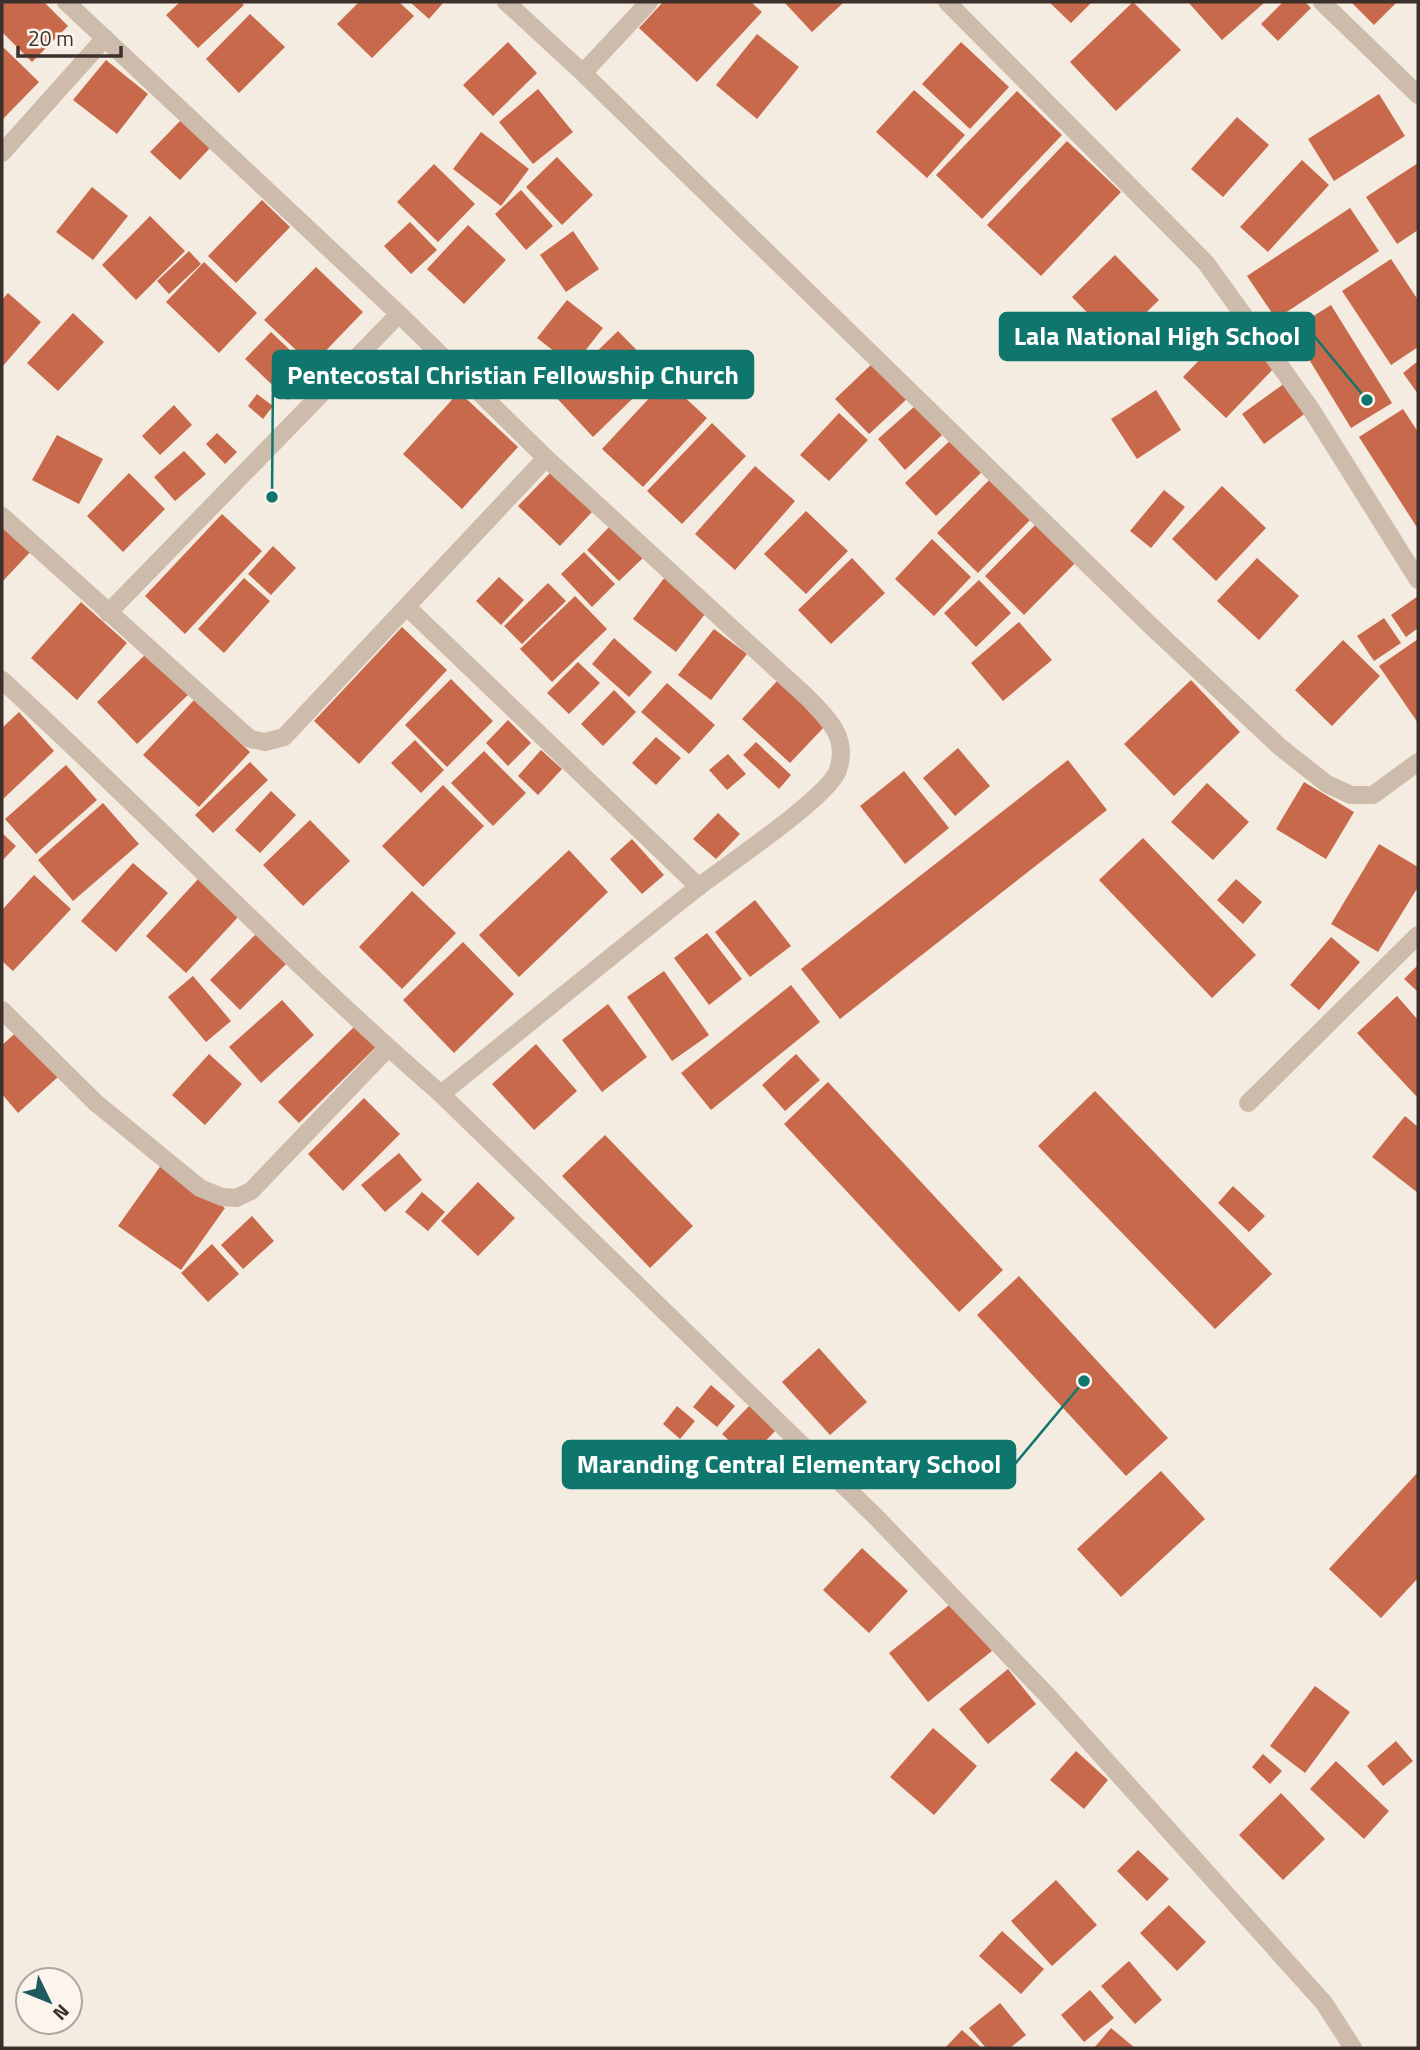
<svg xmlns="http://www.w3.org/2000/svg" width="1420" height="2050" font-family="'Titillium Web',sans-serif">
<style>
.building{fill:#c8694b}
.lines{fill:none;stroke-linecap:round;stroke-linejoin:round}
.service{stroke:#cdbbac;stroke-width:18}
.minor{stroke:#cdbbac;stroke-width:18}
.leader{fill:none;stroke:#0f766e;stroke-width:2.5}
.callout-dot{fill:#0f766e;stroke:#fbf5ee;stroke-width:2.5}
.callout{fill:#0f766e;stroke:#0f766e;stroke-width:2.5}
.callout-label{font-size:26px;text-anchor:middle;font-weight:bold;fill:#fff}
</style>
<rect width="100%" height="100%" fill="#f4ebe1"/>
<!-- building -->
<path class="building" d="M2 2H44L68 26 32 62 2 32Z
M180 2H241L244 5 198 48 166 15Z
M359 2H399L414 16 372 58 337 24Z
M410 2H444L429 19Z
M663 2H751L762 12 697 82 639 28Z
M784 2H844L812 32Z
M1049 2H1092L1071 23Z
M1133 2 1181 50 1116 111 1070 62Z
M1188 2H1265L1222 40Z
M1283 2H1305L1311 8 1278 41 1261 24Z
M1351 2H1397L1374 25Z
M250 14 285 47 239 93 206 59Z
M757 34 799 67 757 119 716 85Z
M508 42 537 73 493 116 463 85Z
M961 42 1009 87 970 129 922 84Z
M2 46 39 82 2 120Z
M106 60 148 94 117 134 73 100Z
M538 89 573 132 533 164 499 122Z
M914 90 965 135 927 178 876 132Z
M1017 91 1062 135 982 219 936 175Z
M1379 94 1405 136 1334 181 1308 139Z
M1237 117 1269 145 1223 197 1191 169Z
M181 120 210 148 180 180 150 152Z
M481 132 529 169 501 206 453 169Z
M1067 141 1121 192 1041 276 987 225Z
M557 157 593 195 562 225 526 187Z
M1302 160 1329 185 1268 252 1240 227Z
M1418 163V230L1397 244 1366 197Z
M434 164 475 204 438 242 397 202Z
M92 187 128 216 93 260 56 232Z
M521 190 553 226 526 250 495 214Z
M262 200 290 227 236 283 208 256Z
M1350 208 1379 251 1276 319 1247 276Z
M150 216 185 251 136 300 102 265Z
M410 222 437 250 411 274 384 246Z
M468 225 506 260 464 304 427 269Z
M573 231 599 269 566 292 540 255Z
M189 251 201 264 169 294 157 281Z
M1115 255 1159 300 1116 342 1072 297Z
M1391 259 1418 300V347L1391 365 1342 291Z
M204 262 257 313 219 353 166 302Z
M316 267 363 312 312 365 264 320Z
M8 293 41 322 2 367V300Z
M567 300 603 328 573 366 537 338Z
M1331 305 1392 403 1351 428 1291 330Z
M73 313 104 342 58 391 27 363Z
M1233 325 1276 366 1226 418 1183 377Z
M618 331 659 373 593 437 553 394Z
M271 332 314 373 288 400 245 359Z
M1418 361V394L1403 373Z
M874 362 908 398 869 434 835 399Z
M666 380 707 418 643 487 602 449Z
M1285 383 1307 412 1264 444 1242 414Z
M1156 390 1181 430 1137 459 1111 419Z
M459 392 518 447 462 509 403 454Z
M257 394 273 406 263 419 248 406Z
M174 405 192 425 160 455 142 436Z
M915 406 942 435 905 470 878 439Z
M1403 409 1418 432V529L1359 437Z
M839 413 868 440 829 481 800 455Z
M712 423 746 456 682 524 647 491Z
M217 433 237 452 225 464 206 444Z
M57 435 103 459 79 504 32 480Z
M955 436 985 469 936 516 905 483Z
M184 451 206 474 175 501 154 477Z
M755 466 795 501 735 570 695 534Z
M129 473 165 509 123 552 87 516Z
M550 473 592 512 560 546 518 506Z
M993 476 1034 516 978 573 937 533Z
M1222 486 1266 528 1216 581 1172 539Z
M1164 490 1185 507 1151 548 1130 531Z
M806 511 848 551 806 594 764 554Z
M222 514 262 551 185 634 145 596Z
M2 518 34 548 2 582Z
M1041 519 1080 558 1024 615 985 576Z
M610 526 643 558 619 581 587 550Z
M932 539 971 577 934 616 895 579Z
M273 546 296 568 271 595 248 574Z
M584 552 615 584 592 607 561 574Z
M852 558 885 593 831 644 798 610Z
M1257 558 1299 596 1259 640 1217 601Z
M499 577 524 600 501 625 476 601Z
M665 577 708 610 676 652 633 619Z
M244 578 270 601 224 653 198 629Z
M979 580 1011 613 976 647 944 613Z
M548 583 566 601 522 644 504 626Z
M575 596 607 629 552 682 520 649Z
M1418 596V628L1406 637 1391 615Z
M81 602 127 643 77 700 31 658Z
M1384 618 1401 643 1374 661 1357 636Z
M1019 622 1052 660 1003 701 971 663Z
M402 627 447 670 359 764 314 721Z
M714 629 747 654 711 700 678 675Z
M614 638 652 672 629 697 592 664Z
M1418 639V723L1379 666Z
M1343 640 1380 676 1332 726 1295 690Z
M149 651 190 693 137 744 97 702Z
M578 662 600 683 569 714 547 693Z
M451 679 493 721 447 767 405 725Z
M778 680 826 725 790 763 742 719Z
M1191 680 1240 732 1174 796 1124 744Z
M667 683 715 725 689 754 641 712Z
M614 690 636 712 603 746 581 724Z
M194 700 250 752 199 807 143 755Z
M19 712 54 751 2 800V728Z
M508 720 531 743 508 766 486 743Z
M656 737 681 758 656 785 632 763Z
M415 740 444 770 421 793 391 763Z
M756 742 791 775 779 789 743 755Z
M958 748 990 786 955 816 923 778Z
M541 750 562 769 538 795 518 776Z
M484 751 526 793 493 826 451 783Z
M728 754 746 774 727 790 709 770Z
M1068 760 1107 810 840 1019 801 969Z
M250 762 268 780 213 833 195 815Z
M66 765 97 800 36 854 5 819Z
M904 771 949 828 905 864 860 806Z
M1304 782 1354 812 1326 859 1276 829Z
M1207 783 1249 822 1213 860 1171 822Z
M443 785 484 826 423 887 382 846Z
M271 791 296 815 260 853 235 830Z
M103 803 139 844 73 901 38 860Z
M718 813 740 834 716 859 693 839Z
M310 820 350 861 303 906 263 865Z
M2 833 16 846 2 861Z
M1143 838 1256 955 1212 998 1099 880Z
M632 839 664 875 642 894 610 859Z
M1379 844 1418 867V887L1378 952 1331 924Z
M569 850 608 892 519 977 479 935Z
M133 863 168 893 116 952 81 921Z
M34 875 71 909 13 971 2 961V910Z
M199 878 240 915 186 973 146 936Z
M1236 879 1262 902 1243 924 1217 900Z
M412 891 456 933 402 989 359 947Z
M755 900 791 946 750 977 715 932Z
M257 933 287 963 240 1010 210 980Z
M707 933 742 979 709 1005 674 958Z
M1331 937 1360 962 1319 1010 1290 985Z
M463 942 514 994 454 1053 403 1000Z
M1418 965V992L1404 979Z
M664 971 709 1035 672 1061 627 997Z
M193 976 231 1021 206 1042 168 997Z
M791 985 820 1022 711 1110 681 1073Z
M1397 996 1418 1020V1098L1357 1033Z
M282 1000 314 1035 261 1083 229 1047Z
M608 1004 647 1057 602 1092 562 1040Z
M357 1024 378 1045 299 1123 278 1102Z
M19 1030 59 1076 18 1113 2 1094V1045Z
M536 1044 577 1091 534 1130 492 1084Z
M209 1054 242 1084 205 1125 172 1095Z
M796 1054 820 1080 785 1111 762 1085Z
M828 1082 1003 1270 959 1312 784 1124Z
M1095 1091 1272 1274 1215 1329 1038 1146Z
M364 1098 400 1134 343 1191 308 1154Z
M1405 1116 1418 1127V1193L1372 1157Z
M605 1135 693 1226 650 1268 562 1176Z
M399 1153 422 1180 385 1212 361 1185Z
M162 1164 225 1208 181 1270 118 1226Z
M478 1182 515 1218 478 1256 441 1221Z
M1233 1186 1265 1216 1249 1232 1218 1203Z
M422 1192 445 1212 428 1231 405 1212Z
M252 1216 274 1241 243 1269 221 1245Z
M212 1244 239 1274 208 1302 181 1273Z
M1019 1276 1168 1438 1126 1476 977 1315Z
M819 1348 867 1402 830 1435 782 1382Z
M711 1385 735 1406 717 1427 693 1407Z
M752 1403 778 1428 748 1459 722 1434Z
M677 1406 695 1421 680 1439 663 1424Z
M1161 1471 1205 1519 1121 1597 1077 1549Z
M1418 1472V1578L1381 1618 1329 1569Z
M862 1548 908 1591 869 1633 823 1590Z
M953 1602 992 1651 928 1702 889 1653Z
M1008 1669 1036 1704 988 1744 959 1709Z
M1315 1686 1350 1712 1305 1773 1270 1746Z
M933 1728 977 1766 934 1815 890 1777Z
M1396 1741 1413 1761 1383 1786 1367 1766Z
M1076 1751 1108 1780 1084 1809 1050 1780Z
M1263 1754 1282 1771 1270 1784 1252 1767Z
M1336 1761 1389 1811 1364 1839 1310 1789Z
M1281 1793 1325 1839 1283 1880 1239 1835Z
M1138 1850 1169 1879 1147 1901 1117 1871Z
M1056 1880 1097 1925 1052 1966 1011 1921Z
M1169 1905 1206 1942 1177 1971 1140 1933Z
M1002 1931 1044 1969 1021 1994 979 1956Z
M1129 1961 1162 2000 1135 2024 1101 1986Z
M1090 1990 1114 2018 1084 2042 1061 2015Z
M1000 2003 1026 2035 1010 2048H986L969 2028Z
M1111 2028 1135 2048H1094Z
M962 2030 982 2048H945Z"/>
<g class="lines">
<!-- service -->
<path class="service" d="M1382 60 1418 95"/>
<!-- minor -->
<path class="minor" d="M66 2 399 314 546 458 807 697C828 719 849 737 838 770 830 796 724 867 697 888 611 956 526 1026 441 1094
M506 2 583 73 1150 625 1280 747 1327 784 1351 795H1373L1418 762
M947 2 1206 263 1311 409 1418 580
M1322 2 1382 60
M583 73 649 2
M2 153 105 38
M2 516 250 739 265 742 284 737 546 458
M407 607 699 887
M108 613 399 314
M2 680C150 816 289 962 441 1094L876 1517 1048 1696 1324 2003 1353 2048
M2 1010 96 1103 200 1188 222 1197 236 1198 251 1191 388 1048
M1248 1103 1418 935"/>
</g>
<!-- callouts -->
<path class="leader" d="M1367 400L1314 336M272 497L273 375M1084 1381L1015 1464"/>
<g class="callout-dot">
<circle cx="1367" cy="400" r="7"/>
<circle cx="272" cy="497" r="7"/>
<circle cx="1084" cy="1381" r="7"/>
</g>
<g class="callout">
<rect x="1000" y="313" width="314" height="47" rx="7"/>
<rect x="273" y="351" width="480" height="47" rx="7"/>
<rect x="563" y="1441" width="452" height="47" rx="7"/>
</g>
<g class="callout-label">
<text x="1157" y="345">Lala National High School</text>
<text x="513" y="384">Pentecostal Christian Fellowship Church</text>
<text x="789" y="1473">Maranding Central Elementary School</text>
</g>
<!-- border -->
<rect width="1420" height="2050" fill="none" stroke="#3b302b" stroke-width="7"/>
<!-- north arrow -->
<g transform="translate(49 2001) rotate(133)"><circle r="33" fill="#fbf5ee" stroke="#aea6a0" stroke-width="2"/>
<path d="M0-5L12 26L0 18L-12 26Z" fill="#1f5a5e"/>
<text y="-10" font-size="19" font-weight="bold" text-anchor="middle" fill="#3b302b">N</text>
</g>
<!-- scale -->
<path d="M18 46v10h103v-10" fill="none" stroke="#3b302b" stroke-width="3.5"/>
<text x="28" y="46" font-size="21" fill="#3b302b" stroke="#fbf5ee" stroke-width="5" paint-order="stroke">20 m</text>
</svg>
